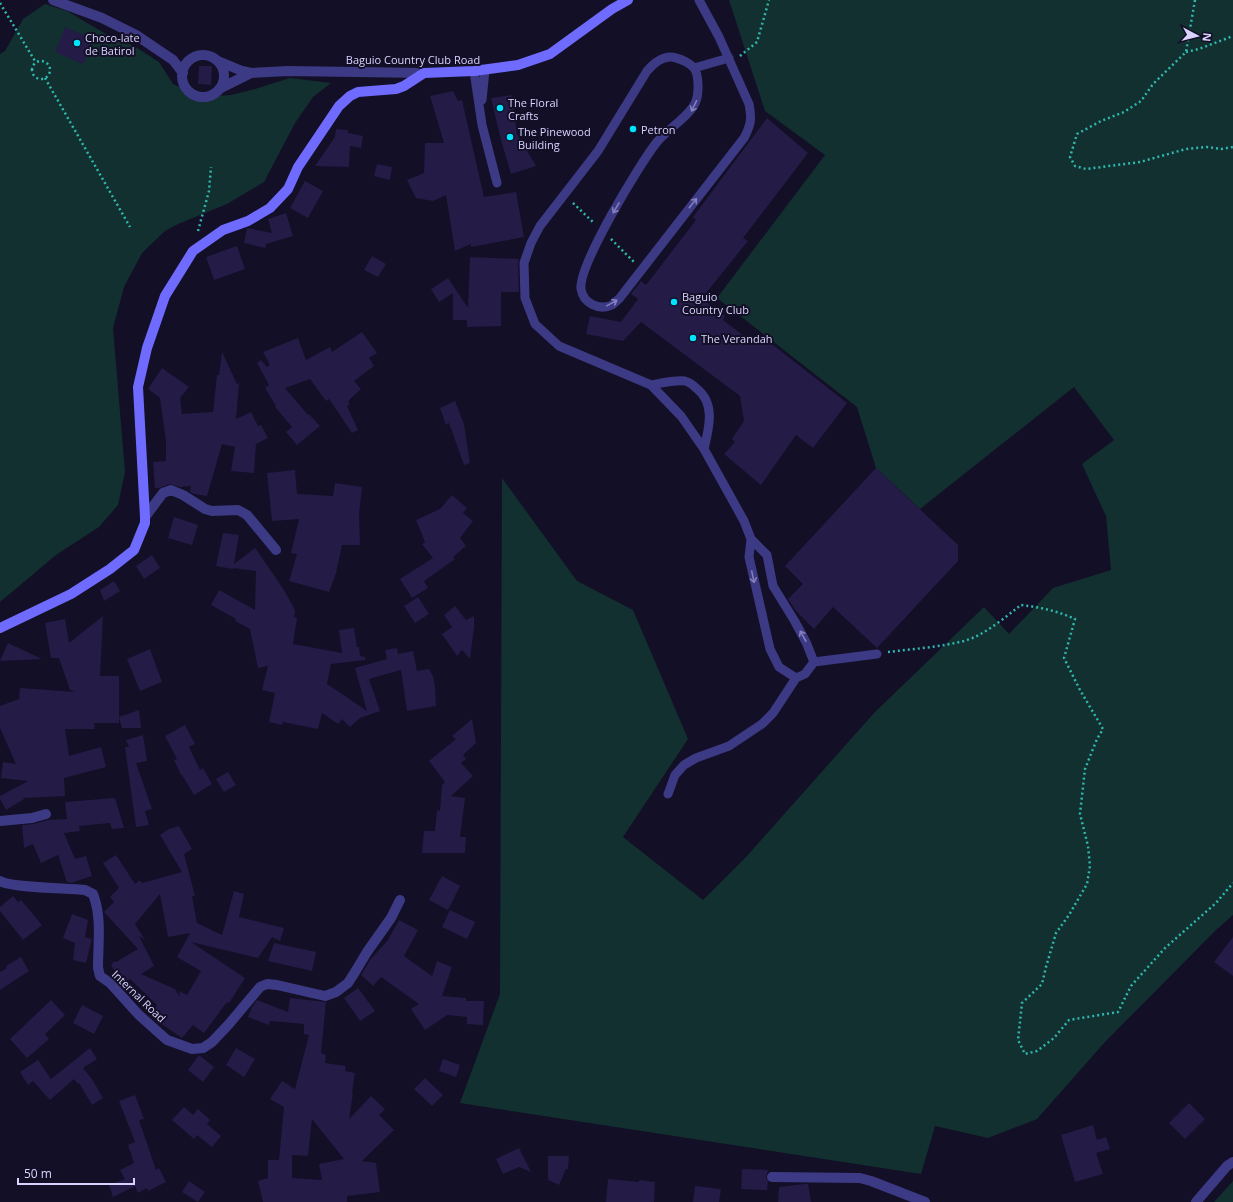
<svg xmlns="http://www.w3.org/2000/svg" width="1233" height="1202" font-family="'Open Sans',sans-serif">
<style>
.green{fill:#12302f}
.building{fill:#241b47;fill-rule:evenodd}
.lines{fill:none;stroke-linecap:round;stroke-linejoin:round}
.path{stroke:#2fb8b0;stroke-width:2.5;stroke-dasharray:2 3;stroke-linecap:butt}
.service{stroke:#3d3a85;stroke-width:9}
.minor{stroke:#3d3a85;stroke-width:10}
.tertiary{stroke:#3d3a85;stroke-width:10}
.secondary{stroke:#6f6bff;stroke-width:10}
.oneway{stroke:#837fbc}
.poi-dot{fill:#00e5ff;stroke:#130f26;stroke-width:1.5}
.labels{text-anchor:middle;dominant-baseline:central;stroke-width:4;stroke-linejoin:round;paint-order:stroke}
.poi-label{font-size:11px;fill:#d9d4ff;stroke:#130f26;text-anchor:start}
.street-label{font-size:11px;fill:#d9d4ff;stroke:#130f26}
</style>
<rect width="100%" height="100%" fill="#130f26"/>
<!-- green -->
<path class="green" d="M729 0H1233V915L1216 930 1105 1042 1037 1119 988 1138 935 1126 921 1174 460 1103 500 994 502 478 577 581 633 610 688 739 623 837 703 900 747 856 874 713 984 607 1009 634 1053 588 1111 570 1106 516 1082 464 1114 440 1074 387 920 509 876 468 857 407 717 298 825 155 765 111Z
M45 4 67 11 106 34 134 46 159 62 173 84 199 97 231 95 255 89 290 78 331 83 313 97 295 123 264 182 227 204 178 224 165 231 142 253 124 287 113 328 125 472 118 505 99 527 56 555 0 602V54L5 51 23 19Z
M1233 1181V1202H1214Z"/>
<!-- building -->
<path class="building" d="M65 27 93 39 83 64 55 52Z
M199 66H212L211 85 198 84Z
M453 91 458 101 462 100 484 197 516 192 524 237 471 247V244L455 251 446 195 433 201 416 198 407 180 424 173 425 143H444L430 96Z
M512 95 517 134 536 166 511 174 501 140 491 98Z
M767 118 808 153 743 238 748 241 702 298 725 316 723 320 753 343 759 334 847 403 813 448 796 435 761 485 724 454 735 442 732 439 744 421 740 396 641 322 623 341 586 334 590 316 621 322 638 299 631 294 641 281 646 285 696 220 693 217Z
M336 129 348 130V133L363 136 361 148 350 146 349 167 315 166 335 137Z
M377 164 392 167 390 180 374 176Z
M305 181 323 191 308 218 290 208Z
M286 213 293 236 266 244 265 248 244 243 247 228 272 233 268 219Z
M237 246 245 269 214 280 206 257Z
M372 256 386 264 378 277 364 270Z
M470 257 519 259 518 263 519 292H501V326L467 327V320H453V293L439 302 431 289 448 278 468 308Z
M362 332 377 353 369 358 374 366 354 381 361 389 348 401 350 404 347 406 358 430 352 433 329 399 326 401 310 379 285 388 308 415 309 414 320 426 297 445 286 432 292 427 275 407 276 406 265 388 269 385 257 363 261 360 267 367 270 365 263 352 298 338 306 360 330 347 332 352Z
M222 352 236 382V384L239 383 236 419 251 412 258 426 261 425 268 438 256 444 254 473 231 471 235 447 222 444 207 496 194 494 190 492 191 486 180 487 169 484 160 488H155L153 462 166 461V441L160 398 148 389 162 368 189 387 180 398 182 414 213 412 217 375H219Z
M455 401 464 424 470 463 464 465 449 423 446 425 440 408Z
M876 468 958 545V561L877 648 833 607 814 629 796 611 788 599 803 584 785 566Z
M295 470 297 494 333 496 335 483 362 487 359 514 360 545H342L336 573 329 592 289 581 297 554 291 553 299 519 272 521 267 473Z
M452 495 467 508 463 513 473 521 460 538 466 546 453 557 455 559 424 581 428 588 412 598 400 579 433 558 422 544 425 542 416 520 440 509Z
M174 517 198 525 192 545 168 538Z
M223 533 239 535 234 564 255 548 256 550V549L284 590 295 610 294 617 297 618 293 644 342 653 339 630 354 628 357 647H359L360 656 365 657V660L331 664 327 684 367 711 355 668 387 659 385 650 397 648 398 654 413 651 417 671 429 669 433 676 435 687 436 706 407 711 401 670 369 679 380 711 360 718 350 727 342 719 338 724 322 713 318 729 283 722 282 725 269 722 275 693 262 690 268 666 258 668 250 629 235 621 236 619 211 605 219 590 255 610 256 571 233 568V569L216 566Z
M152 555 160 568 144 579 136 566Z
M114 581 120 591 104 601 100 590Z
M418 597 429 614 415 623 404 606Z
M455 606 466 620 474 616V628L470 659 462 650 457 656 442 634 452 627 444 615Z
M103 616 100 676H119V717L139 710 141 728H122L119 718V723H94L95 729H65L69 756 101 747 106 767 64 778 65 796 24 798V799L6 810 0 799V796L28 781 1 778 3 762 16 764 0 728V706L19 699 20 688 76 692 70 690 59 658H51L45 623 65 619 69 643Z
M8 643 42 659 0 661Z
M150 649 162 682 140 691 127 659Z
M472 719 476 743 463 755 466 759 461 763 473 776 451 796 465 798 460 837H466L465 853H422L424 831H435L437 810 440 811 442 785 445 782 429 761 456 739 452 736Z
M185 725 195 744 189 747 200 770 203 768 212 784 194 795 182 775H181L174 760 177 759 165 736Z
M143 735 147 761 136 763 152 809 145 811 149 825 136 827 125 747H129L126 740Z
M228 772 236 785 224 792 216 779Z
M115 798 124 828 112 829 110 823 79 826 80 831 64 833 75 859 86 856 92 876 71 883 67 882 58 855 41 863 33 844 24 848 22 825 34 824 48 820 67 819 65 802Z
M179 826 192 849 184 854 195 896H192L197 923 222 935 234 891 244 894 239 917 284 928 280 941 272 937 258 958 191 942 245 978 229 1003 227 1002 204 1033 193 1025 182 1038 160 1023V1022L150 1015 157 1005 130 979 122 984 111 965 114 961 116 962 138 949 104 912 114 902 110 897 119 888 103 863 116 855 135 884 140 880 142 883 182 872 160 835 169 829ZM160 894 168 937 190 933 177 957 201 971 187 995 179 991 180 997 175 989 141 974 154 966 139 936 145 940 135 924Z
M442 876 460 886 448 910 429 900Z
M13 896 18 902 21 900 42 925 23 940 0 911V907Z
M450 910 475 922 467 939 442 927Z
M72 914 88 920 85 937 92 939 86 963 73 960 75 943 63 938Z
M399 920 418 930 404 956 432 976 437 961 452 967 442 996 466 998V1001H484L483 1025 467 1024V1017L447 1015 425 1030 411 1009 419 1004 381 977 373 986 361 975 370 960 388 940Z
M1233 937V976L1214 962Z
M274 943 316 952 312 971 268 961Z
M21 957 29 971 0 990V972L7 968 6 966Z
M358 988 375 1011 360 1021 344 998Z
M290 998 326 1002 321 1053 326 1055 325 1063 346 1066 345 1071 355 1073 352 1093H353L349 1119 371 1096 385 1109 379 1115 394 1130 362 1161 376 1163 380 1192 347 1196V1202H263L258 1181 268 1178V1160H279L284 1107 270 1099 282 1081 295 1089 309 1035 304 1034V1024L270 1021 269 1025 248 1017 252 1007 257 1000 288 1012ZM312 1119 344 1159 319 1164 322 1180 292 1178V1155L308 1156Z
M51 1000 65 1015 45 1034 49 1039 27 1058 10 1039Z
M82 1005 103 1016 94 1034 73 1023Z
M90 1048 97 1059 83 1068 92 1079 103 1098 92 1105 79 1083 78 1084 74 1079 50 1100 33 1081 28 1085 20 1072 38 1060 51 1079Z
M236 1048 255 1059 244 1077 226 1065Z
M199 1055 214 1067 203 1082 188 1070Z
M443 1059 460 1065 456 1077 439 1071Z
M425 1078 443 1095 432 1106 414 1089Z
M135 1095 144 1119 139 1120 156 1170 159 1168 166 1182 148 1191 147 1188 138 1193 135 1186 113 1197 109 1185 125 1179 120 1170 134 1163 128 1145 135 1142 119 1101Z
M1189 1103 1205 1119 1185 1139 1169 1123Z
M184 1107 193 1115 198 1109 210 1120 207 1124 221 1136 212 1147 197 1135 194 1139 172 1120Z
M1093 1125 1097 1140 1106 1137 1110 1149 1096 1153 1103 1174 1075 1182 1061 1135Z
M519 1148 531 1172 519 1167 503 1174 496 1159Z
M548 1156H569L568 1169H566L559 1185 548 1180Z
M742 1169 768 1170 766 1177 768 1181 767 1190 741 1189Z
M608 1179 639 1182V1180L655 1182 654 1202H606Z
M189 1181 205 1192 198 1202 182 1192Z
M804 1184H808L811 1202H778L779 1187Z
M695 1186 721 1189 719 1202H693Z"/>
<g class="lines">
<!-- path -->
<path class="path" d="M1195 0 1186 52 1153 84 1141 101 1124 112 1101 121 1077 134 1070 157 1075 166 1086 169 1140 162 1186 149 1207 147 1221 149 1233 147
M0 3 35 61
M1186 52 1199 49 1233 36
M740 56 757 42 769 0
M32 70a9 9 0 1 1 18 0a9 9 0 1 1-18 0Z
M45 78 130 227
M573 203 594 223
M198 231 209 191 211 167
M611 239 634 262
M888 652C913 649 939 647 964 641 985 635 1004 618 1021 605 1039 607 1058 611 1075 619L1064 658 1080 690 1103 729 1097 739 1085 769 1080 814 1088 846 1090 866 1087 884 1069 915 1056 933 1046 967 1042 984 1022 1003 1018 1040 1025 1054 1037 1051 1054 1038 1069 1020 1118 1012 1131 986 1165 948 1216 903 1233 883"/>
<!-- service -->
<path class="service" d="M694 68 729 58
M474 71 482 125 497 183
M482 100 485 70
M651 385C662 383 674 380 685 381 689 382 693 385 696 388 716 403 709 428 704 449
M751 539 749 557 770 649 779 667 796 678
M814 662 877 654
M668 794 675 775 684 765 696 758 729 746 762 724 773 713 796 678 805 674 814 662 806 642 794 620 773 586 767 555 751 539 744 521 704 449 681 416 651 385 559 346 535 324 525 298 524 263 531 243 540 226 598 151 647 71C654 63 664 54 676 58 681 59 690 63 694 68 699 75 699 93 696 101 692 114 668 129 657 142 640 163 578 266 581 289 583 303 599 311 612 305 614 304 616 301 619 299L744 138C751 125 752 118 749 104L719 37 699 0"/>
<!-- minor -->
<path class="minor" d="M145 517 163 493 171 490 183 495 205 509 212 511 238 510 247 515 276 550
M0 821 32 818 46 814
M0 881C11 888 68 888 85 890L93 894C102 917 98 943 98 968L100 976 110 983 139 1015 167 1040 192 1049 203 1048 212 1042 229 1024 260 987 267 984 277 985 325 996 336 992 348 983 355 972 367 952 391 918 400 900
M772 1177 860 1178 871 1181 925 1202"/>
<!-- tertiary -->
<path class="tertiary" d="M53 0 102 18 136 35 173 60 183 73
M182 76a21 21 0 1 1 42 0a21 21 0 1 1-42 0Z
M218 61 242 71 251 73 288 71 424 73
M219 89 251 73
M1196 1202 1227 1166 1233 1162"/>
<!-- secondary -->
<path class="secondary" d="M0 628 71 594 110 569 134 550 145 523V517L138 387 147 348 165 296 193 251 223 230 248 221 270 208 288 189 298 167 339 106 350 96 358 92 396 89 404 86 424 73 474 71 518 65 550 54 612 9 628 0"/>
</g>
<!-- one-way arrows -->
<defs><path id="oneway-shaft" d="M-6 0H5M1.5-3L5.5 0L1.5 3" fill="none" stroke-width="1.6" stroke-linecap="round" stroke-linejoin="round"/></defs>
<g class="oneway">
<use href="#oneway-shaft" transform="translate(694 106) rotate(116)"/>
<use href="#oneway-shaft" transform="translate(693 203) rotate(-52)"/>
<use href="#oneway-shaft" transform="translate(616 208) rotate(120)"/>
<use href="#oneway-shaft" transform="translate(612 303) rotate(-29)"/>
<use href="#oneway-shaft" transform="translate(753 577) rotate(78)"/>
<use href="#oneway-shaft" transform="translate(803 636) rotate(-119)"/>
</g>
<!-- markers -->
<g class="poi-dot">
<circle cx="77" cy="43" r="4"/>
<circle cx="500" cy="108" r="4"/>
<circle cx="633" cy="129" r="4"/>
<circle cx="510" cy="137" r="4"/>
<circle cx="674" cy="302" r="4"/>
<circle cx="693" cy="338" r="4"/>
</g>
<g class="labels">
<!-- poi labels -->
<g class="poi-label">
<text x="85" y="37">Choco-late<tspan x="85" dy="13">de Batirol</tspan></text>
<text x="508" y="102">The Floral<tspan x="508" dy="13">Crafts</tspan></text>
<text x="641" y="129">Petron</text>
<text x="518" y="131">The Pinewood<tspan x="518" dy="13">Building</tspan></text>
<text x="682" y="296">Baguio<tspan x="682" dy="13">Country Club</tspan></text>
<text x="701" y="338">The Verandah</text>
</g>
<!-- street labels -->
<g class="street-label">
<text x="413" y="59">Baguio Country Club Road</text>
<text transform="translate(139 996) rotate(44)">Internal Road</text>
</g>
</g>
<!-- north arrow -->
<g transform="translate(1197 36) rotate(97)" stroke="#130f26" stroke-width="3" paint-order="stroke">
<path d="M0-3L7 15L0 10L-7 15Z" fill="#d9d4ff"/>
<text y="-6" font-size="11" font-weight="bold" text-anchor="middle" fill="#d9d4ff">N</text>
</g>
<!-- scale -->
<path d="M18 1178v6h116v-6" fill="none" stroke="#d9d4ff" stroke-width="2"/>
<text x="24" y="1178" font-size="12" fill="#d9d4ff" stroke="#130f26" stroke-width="3" paint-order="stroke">50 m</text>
</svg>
